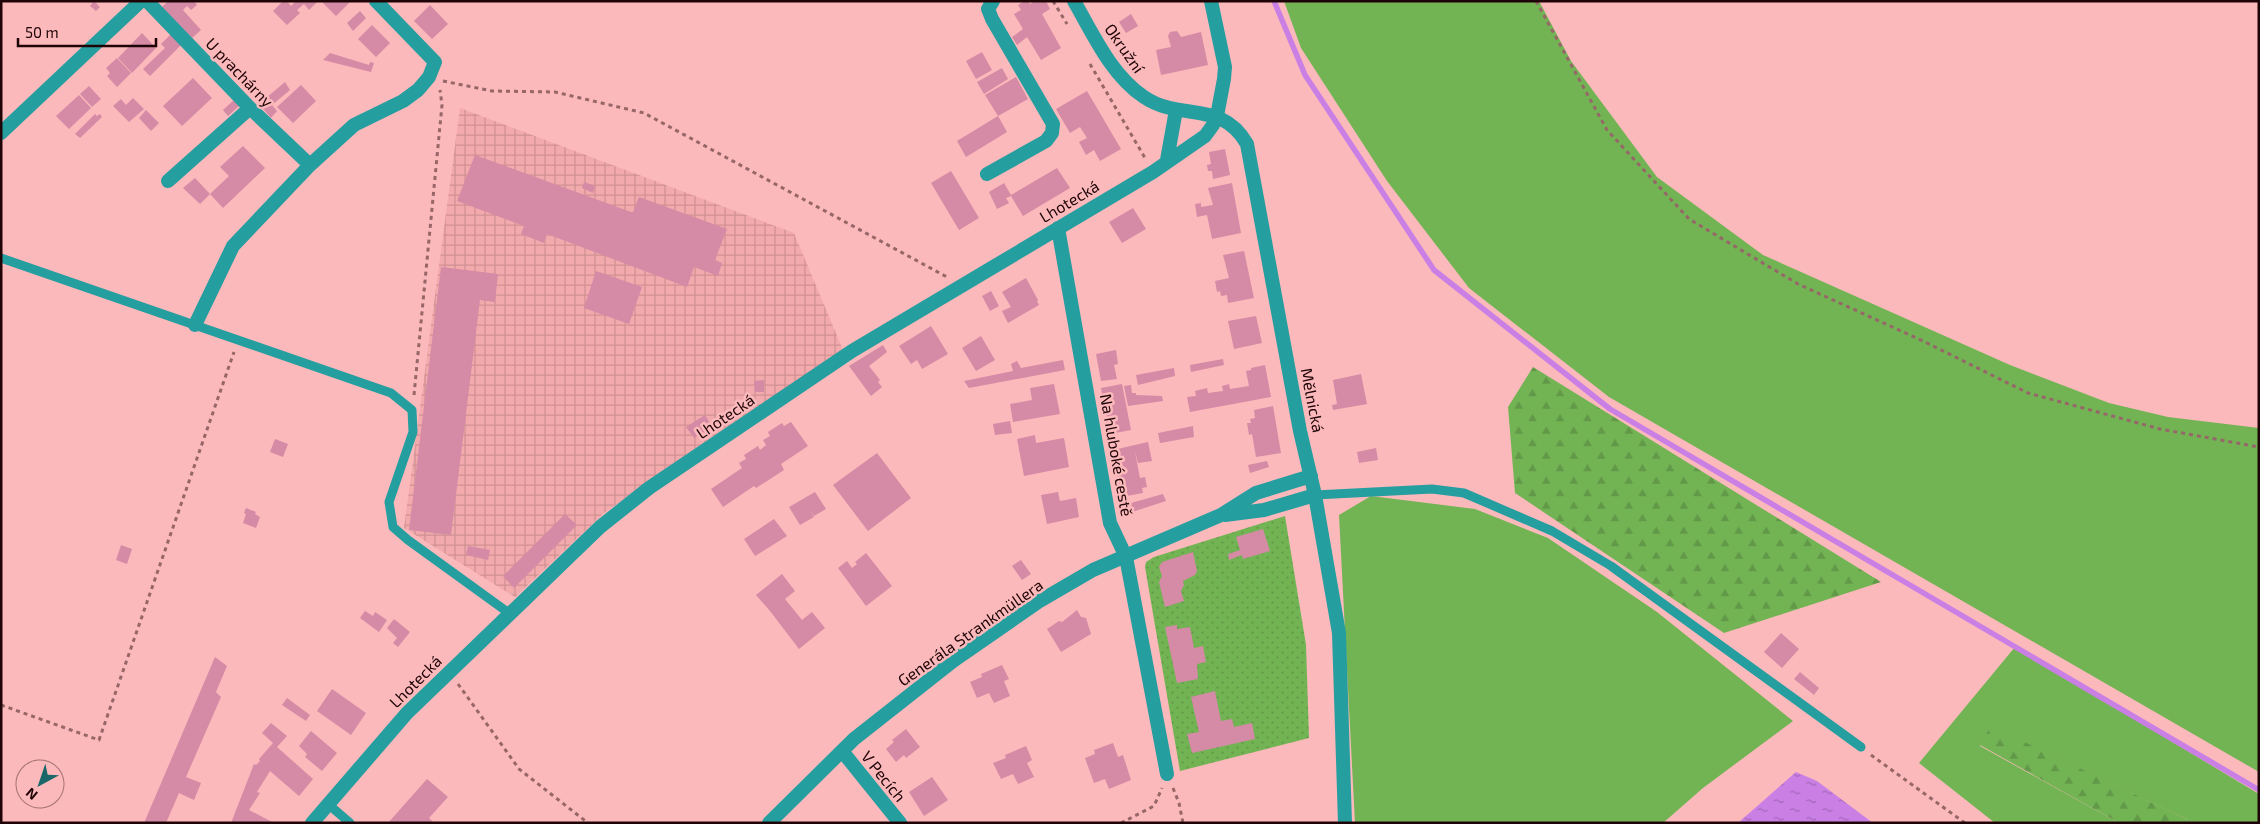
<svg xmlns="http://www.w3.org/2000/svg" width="2260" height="824" font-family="'Exo 2',sans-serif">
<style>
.industrial{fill:url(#industrial-grid)}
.grass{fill:#72b454}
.forest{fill:url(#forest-firs)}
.park{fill:url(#park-dots)}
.water{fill:url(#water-ripples)}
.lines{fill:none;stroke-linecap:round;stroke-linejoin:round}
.stream{stroke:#ca7fe5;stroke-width:5.5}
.building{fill:#d58aa5}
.path{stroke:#966668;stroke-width:3;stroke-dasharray:4 4;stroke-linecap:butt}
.service{stroke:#259ea0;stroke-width:9}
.minor{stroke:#259ea0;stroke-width:14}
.labels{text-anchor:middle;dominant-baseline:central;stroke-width:5;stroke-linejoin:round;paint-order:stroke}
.street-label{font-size:16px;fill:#1e0406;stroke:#fcb9bb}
</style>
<defs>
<pattern id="industrial-grid" width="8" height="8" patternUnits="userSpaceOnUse" patternTransform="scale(1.25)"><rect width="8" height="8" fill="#f3aaad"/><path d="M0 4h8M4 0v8" fill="none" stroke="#d09193"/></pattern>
<pattern id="forest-firs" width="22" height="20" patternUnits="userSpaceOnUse" patternTransform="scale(1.25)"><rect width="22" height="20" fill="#72b454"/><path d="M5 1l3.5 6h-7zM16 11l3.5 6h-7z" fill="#629948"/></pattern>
<pattern id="park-dots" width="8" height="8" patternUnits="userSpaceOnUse" patternTransform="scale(1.25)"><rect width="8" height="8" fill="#72b454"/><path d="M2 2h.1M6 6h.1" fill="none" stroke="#629948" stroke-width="1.8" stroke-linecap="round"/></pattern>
<pattern id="water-ripples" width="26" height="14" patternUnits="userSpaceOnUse" patternTransform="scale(1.25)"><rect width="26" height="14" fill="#ca7fe5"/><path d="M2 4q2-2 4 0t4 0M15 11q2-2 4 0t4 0" fill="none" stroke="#a366b8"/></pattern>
</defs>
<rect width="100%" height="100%" fill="#fcb9bb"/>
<!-- industrial -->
<path class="industrial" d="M460 108 794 233 843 350 703 443 603 514 515 597 404 528Z"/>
<!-- grass -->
<path class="grass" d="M1284 1H1539L1571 61 1657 177 1763 255 2010 365 2109 403 2168 417 2259 428V772L1609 397 1469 288 1387 181 1301 48Z
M1371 496 1475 509 1548 538 1657 612 1793 721 1703 788 1663 823H1355L1339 515Z
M2015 647 2259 794V823H2195L1991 727 1980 746 2119 823H1995L1919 763Z"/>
<!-- forest -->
<path class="forest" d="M1533 367 1881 582 1724 633 1515 493 1508 407Z
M1991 726 2195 823H2119L1980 745Z"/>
<!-- park -->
<path class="park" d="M1285 516 1306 645 1309 738 1180 771 1145 567 1146 562 1154 557Z"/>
<!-- water -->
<path class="water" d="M1796 772 1817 781 1873 823H1738Z"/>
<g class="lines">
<!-- stream -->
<path class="stream" d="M1274 1 1305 75 1434 270 1610 409 2259 790"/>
</g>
<!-- building -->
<path class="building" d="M94 1 100 7 96 11 90 6Z
M168 1H194L197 5 191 10 187 6 183 10 201 30 192 38 162 7Z
M283 1H287L291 6 296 1H318L309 10 304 4 297 10 300 13 287 25 273 11Z
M321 1H351L336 16Z
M1025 1H1028L1030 4 1035 1H1046L1050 9 1042 14 1061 48 1041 60 1027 37 1017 45 1012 37 1023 29 1014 14 1021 10 1018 5Z
M430 5 448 24 432 39 414 21Z
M360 11 366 18 353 31 347 23Z
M1131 14 1138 26 1126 33 1119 22Z
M372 25 390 43 376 57 358 39Z
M1177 31 1181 37 1201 32 1208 65 1161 75 1156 50 1171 47 1168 36 1170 32Z
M173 32 183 43 150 76 143 69 165 48 161 44Z
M142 33 156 48 132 73 118 58Z
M982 52 992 70 976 79 966 61Z
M330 53 369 65 370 62 374 63 371 72 323 60Z
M117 58 131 73 117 87 107 76 110 73 106 68Z
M1002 68 1008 79 984 94 977 82Z
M1016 77 1028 99 998 116 985 95Z
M193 78 212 98 182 126 163 106Z
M285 82 290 90 272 105 277 111 271 118 259 104Z
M301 85 316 101 293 123 277 107Z
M89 86 101 99 92 107 80 94Z
M1087 91 1121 149 1100 161 1094 150 1086 155 1079 142 1087 138 1080 127 1070 133 1056 109Z
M79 95 91 108 69 129 56 116Z
M133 98 144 109 129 122 113 106 121 99 126 105Z
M236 98 241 104 228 116 223 110Z
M146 110 159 123 151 131 139 118Z
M95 114 97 116 100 114 102 117 80 138 75 134Z
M998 116 1007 132 966 157 957 141Z
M243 146 265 168 223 208 210 194 229 176 220 167Z
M1225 149 1230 175 1213 179 1212 171H1208L1207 165 1211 164 1209 152Z
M475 155 631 212H633L639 197 727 229 715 260 722 263 718 276 694 267 687 287 547 234 544 243 521 234 524 226 457 201Z
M1057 168 1070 188 1023 216 1011 196 1006 198 1009 203 997 209 989 192 1004 183 1011 195Z
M951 171 979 218 959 230 931 183Z
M195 178 210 194 200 204 183 188Z
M584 182 595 186 593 193 582 188Z
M1232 183 1241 233 1212 239 1207 215 1197 217 1195 204 1201 203V207L1213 205 1208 188Z
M1133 208 1146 229 1122 243 1109 222Z
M1244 251 1254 298 1228 303 1227 295 1221 296 1220 291 1217 292 1215 281 1229 278 1223 255Z
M441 267 498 274 495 302 480 300 451 535 409 530Z
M596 271 642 287 629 324 584 308Z
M1026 278 1038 300 1037 301 1039 305 1008 323 1002 311 1011 307 1002 292Z
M991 291 999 306 990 311 982 296Z
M1256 316 1262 343 1234 349 1228 321Z
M931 326 948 354 922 369 917 360 911 364 899 346Z
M981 336 995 360 976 371 962 348Z
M883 345 887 352 869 366 880 380 878 382 882 387 871 396 849 366Z
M1116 350 1118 364 1114 365 1117 379 1101 381 1096 354Z
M1223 359 1224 365 1191 372 1190 365Z
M1063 360 1065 370 969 388 964 381 1013 371 1011 364 1017 361 1021 368Z
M1265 365 1271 397 1190 412 1187 397 1196 396 1195 391 1207 388 1208 393 1223 391 1222 386 1229 384 1230 389 1249 386 1246 371 1251 370V368Z
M1174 368 1175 376 1138 385 1136 375Z
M1361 374 1367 404 1333 410 1332 405 1337 404 1333 380Z
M764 380V392H755L754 381Z
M1054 384 1060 414 1013 422 1010 404 1032 400 1030 388Z
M1122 384 1131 430 1110 434 1101 388Z
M1131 385 1132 393H1136V395L1162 396 1163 401 1128 406 1124 386Z
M1273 406 1281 453 1256 457 1252 434 1249 435 1247 423H1251L1250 419 1255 418 1254 410Z
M705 415 712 427 694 438 686 427Z
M1010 421 1012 433 995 435 993 424Z
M791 422 808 446 781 464 784 470 756 488 754 486 723 507 711 489 742 468 739 463 746 459 744 455 758 446 760 450 766 445 763 440 770 436 768 432 782 423 784 426Z
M1193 426 1194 437 1160 443 1158 433Z
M1035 435 1036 443 1064 438 1069 467 1024 476 1017 439Z
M275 439 288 444 283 457 270 452Z
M1148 442 1152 461 1138 463 1135 452 1140 478 1145 477 1147 487 1142 488 1143 493 1121 497 1113 450Z
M1376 448 1378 460 1359 463 1357 452Z
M877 453 911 498 868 531 833 485Z
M1267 461 1269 467 1250 473 1248 465Z
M815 492 826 509 814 516 810 511 814 517 800 525 789 507Z
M1058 492 1060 501 1076 498 1079 517 1047 524 1041 495Z
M1163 494 1166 501 1126 514 1124 505Z
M246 508 256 512 255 514 260 517 256 528 243 523 246 514 244 513Z
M565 514 577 525 514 588 503 576Z
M774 519 787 536 755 556 744 539Z
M1263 529 1270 551 1243 559 1242 555 1229 560 1228 554 1240 550 1236 537Z
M121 545 132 549 127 564 116 560Z
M468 546 490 550 488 560 466 555Z
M1193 552 1197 571 1195 575 1183 581 1184 585 1181 591 1184 601 1165 607 1159 582 1162 576 1159 567 1162 562Z
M866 553 892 586 866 606 838 568 847 561 852 568 857 564 855 562Z
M1021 560 1031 574 1022 580 1012 566Z
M782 574 795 591 785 599 802 620 812 612 825 628 799 649 770 611 756 595Z
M1077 610 1081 617 1086 618 1091 634 1061 652 1047 629 1059 621 1062 622Z
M365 611 373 616 375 612 387 620 379 632 360 618Z
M394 619 410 632 398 647 393 643 397 638 387 628Z
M1177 625V629L1190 627 1194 648 1203 646 1206 662 1197 664 1198 679 1177 683 1165 627Z
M1781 633 1799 649 1782 668 1764 652Z
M215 657 227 666 216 692 221 697 186 777 201 783 194 800 179 793 166 823H144Z
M1002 665 1009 679 1004 681 1010 696 994 703 989 693 977 698 970 682 982 677 981 674Z
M1800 672 1819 688 1814 695 1794 679Z
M332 689 366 713 351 735 317 711Z
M1215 691 1221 721 1232 719 1234 727 1252 723 1255 739 1192 753 1187 734 1199 732 1191 697Z
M287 698 310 715 306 721 282 705Z
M271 723 287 736 277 747 313 779 299 796 270 771 257 792 260 793 249 810 274 823H231L254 764 256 765 260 761 259 759 273 743 262 733Z
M906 729 920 747 906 758 904 755 896 762 886 749 894 742 892 740Z
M311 731 337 753 322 771 305 757 307 754 299 746Z
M1113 743 1118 757 1123 755 1131 780 1109 789 1105 779 1094 783 1085 758 1095 754 1094 750Z
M1026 746 1032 760 1027 763 1034 777 1018 784 1013 774 1001 779 993 763 1006 758 1005 755Z
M932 777 948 800 924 816 909 792Z
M427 779 448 797 429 818 434 823H388Z"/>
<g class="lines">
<!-- path -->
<path class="path" d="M1053 1 1067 24
M1536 1 1607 130 1689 219 1798 284 1923 341 2028 393 2160 429 2259 447
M1090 64 1145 158
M443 81 492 91 555 92 644 113 947 277
M414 395 442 105 440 90
M458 684 519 769 588 823
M1 705 99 740 234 352
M1871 755 1965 823
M1173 788 1179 803 1183 823
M1121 823 1154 806 1162 788"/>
<!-- service -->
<path class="service" d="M1 258 391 393 412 410 413 432 389 502 393 527 408 540 509 613
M1315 495 1432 489 1464 493 1552 531 1611 566 1861 747
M328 804 350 823"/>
<!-- minor -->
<path class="minor" d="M147 1 250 108 310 165
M1074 1C1093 34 1111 75 1144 97 1181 122 1221 99 1247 144L1300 431 1315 495 1339 633 1345 823
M1 133 141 1
M1167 160 1176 110
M987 174 1046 141 1052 133 1053 124 992 19 988 9 993 1
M168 181 250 108
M1058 228 1110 523 1126 557 1167 774
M195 325 233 246 310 165 354 125 403 101 418 90 429 77 435 62 376 1
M1225 515 1264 510 1315 495
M842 751 900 823
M312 823 407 713 600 527 649 488 852 351 1153 172 1205 136 1213 125 1217 116 1224 79 1225 67 1211 1
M769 823 854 739 953 661 1038 602 1093 570 1221 515 1256 493 1311 476"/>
</g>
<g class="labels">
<!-- street labels -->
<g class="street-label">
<text transform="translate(1125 48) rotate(55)">Okružní</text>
<text transform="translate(240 72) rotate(46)">U prachárny</text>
<text transform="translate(1069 201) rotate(-31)">Lhotecká</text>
<text transform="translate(1313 400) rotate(79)">Mělnická</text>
<text transform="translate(725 416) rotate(-34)">Lhotecká</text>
<text transform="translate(1117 455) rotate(80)">Na hluboké cestě</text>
<text transform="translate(970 632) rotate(-35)">Generála Strankmüllera</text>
<text transform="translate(415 681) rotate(-45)">Lhotecká</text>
<text transform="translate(884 776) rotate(51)">V Pecích</text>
</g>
</g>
<!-- border -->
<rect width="2260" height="824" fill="none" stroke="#1e0406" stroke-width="5"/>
<!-- north arrow -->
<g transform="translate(40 784) rotate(220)"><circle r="24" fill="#fcb9bb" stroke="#a37173"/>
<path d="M0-4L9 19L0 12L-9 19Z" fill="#196769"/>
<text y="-8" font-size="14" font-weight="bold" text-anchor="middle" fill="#1e0406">N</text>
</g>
<!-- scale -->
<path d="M18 38v8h138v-8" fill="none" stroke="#1e0406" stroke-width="2.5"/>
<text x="25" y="38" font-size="15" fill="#1e0406" stroke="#fcb9bb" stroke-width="4" paint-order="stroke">50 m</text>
</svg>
